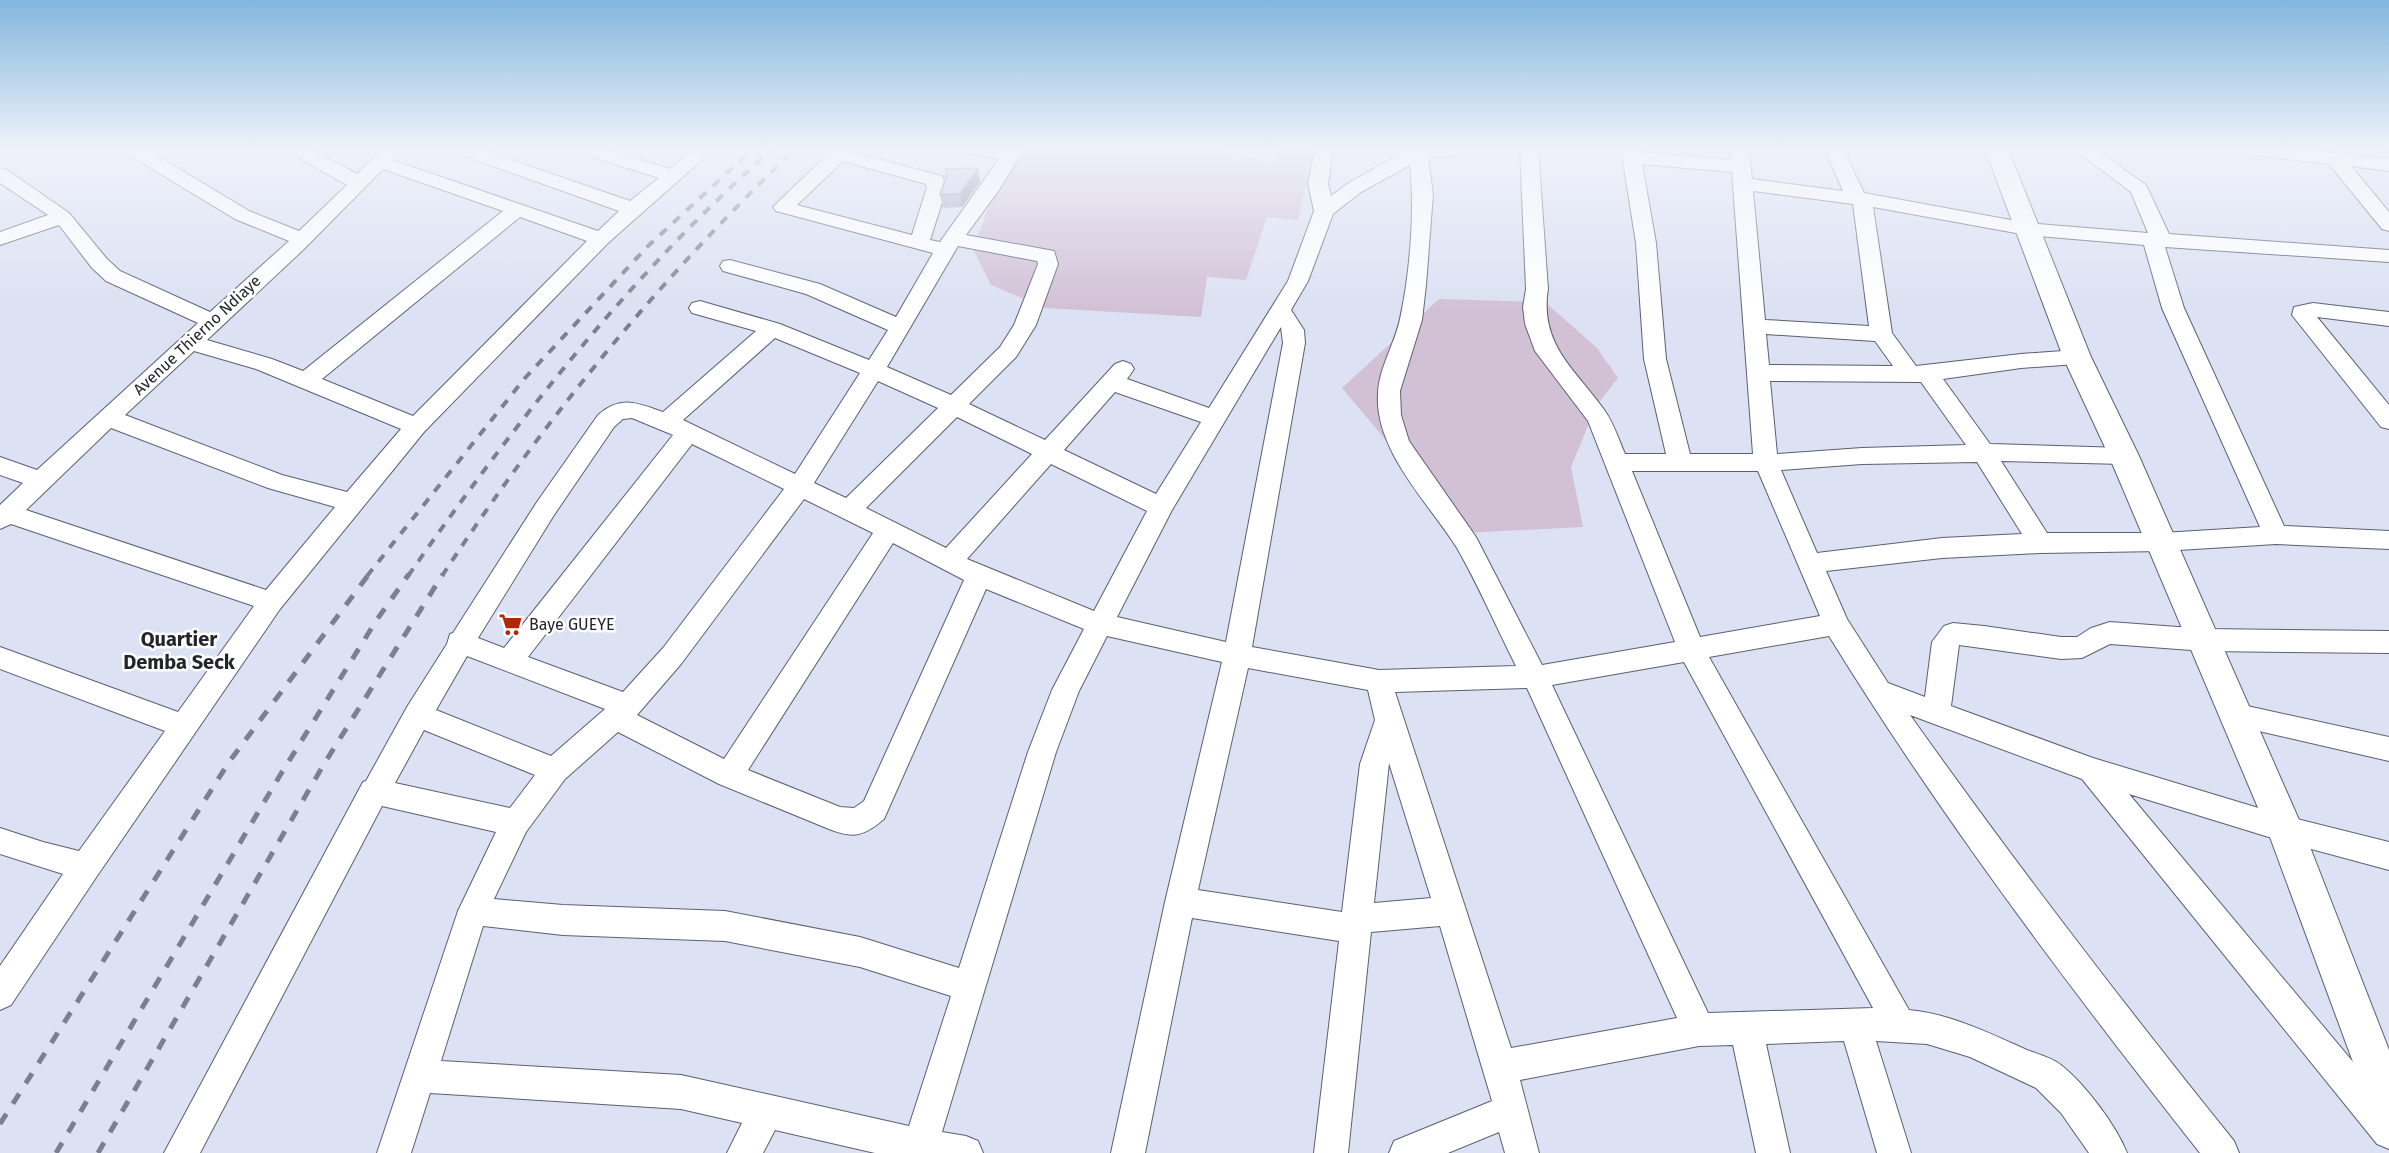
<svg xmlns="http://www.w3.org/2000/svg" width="2389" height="1153" font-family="'Fira Sans',sans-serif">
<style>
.green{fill:#d2c0d5}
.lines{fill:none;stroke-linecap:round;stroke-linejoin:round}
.minor-casing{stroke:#5b606f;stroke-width:2}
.tertiary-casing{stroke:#5b606f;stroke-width:2}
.minor{fill:#fff;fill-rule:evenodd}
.tertiary{fill:#fff;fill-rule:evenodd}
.rail-far1{stroke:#7d808c;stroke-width:4;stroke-dasharray:9 9;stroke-linecap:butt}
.rail{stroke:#7d808c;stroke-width:5;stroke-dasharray:12 12;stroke-linecap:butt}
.wall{fill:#aca3c5}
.shaded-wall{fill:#8c85a0}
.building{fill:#c8bee5;stroke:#8c85a0;stroke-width:1.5}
.labels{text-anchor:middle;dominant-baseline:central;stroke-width:5;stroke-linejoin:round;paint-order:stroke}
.street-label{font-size:16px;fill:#23252b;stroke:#fff}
.poi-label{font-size:16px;fill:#23252b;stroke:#fff;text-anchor:start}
.quarter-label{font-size:20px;font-weight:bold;fill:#23252b;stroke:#fff}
</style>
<rect width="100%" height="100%" fill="#dce1f3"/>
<!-- green -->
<path class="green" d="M1021 149H1224L1222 151 1271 163 1278 149H1314L1298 220 1267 217 1246 280 1207 277 1201 317 1046 308 991 285 973 249 991 201Z
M1439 299 1545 302 1597 348 1618 378 1596 406 1571 467 1583 527 1464 533 1342 388Z"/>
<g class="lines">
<defs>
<path id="minor" d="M124 149H146L249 211 299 231 347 185 290 153 288 149H310L357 174 382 149H401L392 160 598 231 619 211 456 153 454 149H480L630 201 659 178 580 153 578 149H606L670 169 694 149H714L608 243 424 432 280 609 97 876 11 1005 0 1010V966L63 874 0 854V828L43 842 79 851 165 731 0 669V647L178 712 254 606 11 524 0 529V505L23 483 0 475V457L37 470 198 323 106 281 92 268 59 225 0 245V232L48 215 0 183V168L7 170 69 213 107 259 120 271 210 312 289 241 235 219 126 153ZM383 169 503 211 303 371 272 359 207 340 304 249ZM520 217 587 241 413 416 322 379ZM194 351 256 369 401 429 347 492 282 475 125 415ZM111 428 268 488 335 507 266 590 26 510Z
M833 149H853L852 152 942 176 947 187 930 240 940 242 999 159 967 153 965 149H1024L999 190 966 235 1054 251 1058 264 1036 325 1016 357 969 404 1045 440 1115 364 1123 361 1131 364 1134 369 1127 379 1209 408 1288 281 1314 211 1308 184 1315 149H1333L1328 184 1331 196 1347 184 1400 154 1394 153 1392 149H1477L1475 153 1428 158 1433 194 1426 285 1422 320 1400 391 1401 415 1409 441 1476 537 1542 665 1675 642 1588 421 1535 351 1525 324 1523 307 1526 289 1520 149H1538L1548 289C1539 345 1576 370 1605 411 1614 424 1619 440 1625 454H1666L1644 359 1636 243 1621 149H1639L1640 152 1731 160V149H1749L1752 179 1843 191 1825 149H1843L1864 193 2027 223 2148 233 2131 192 2074 149H2095L2146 185 2169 234 2389 250V262L2165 247 2184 308 2284 526 2389 531V549L2276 544 2162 551 2040 553 1942 558 1826 571 1847 619 1888 683 1925 697 1932 642 1944 626 1953 623 1984 626 2061 637H2077L2091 628 2110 622 2205 629 2389 631V653L2205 651 2110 644 2082 658 2061 659 1959 645 1951 706 2093 758 2285 816 2389 842V870L2285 842 2129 794 2389 1105V1149L2377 1144 2082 779 1910 715C2013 860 2122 1002 2234 1141L2239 1153H2200C2069 987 1940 816 1829 636L1709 657 1909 1010C1951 1014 1989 1033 2027 1050 2038 1054 2052 1058 2061 1065 2085 1084 2116 1125 2127 1153H2089L2061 1113 2036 1088 1970 1057 1927 1044 1876 1041 1911 1153H1877L1844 1041 1766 1044 1790 1153H1756L1733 1045 1699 1046 1520 1080 1539 1153H1505L1499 1132 1448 1153H1389L1394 1141 1492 1101 1440 926 1371 932 1348 1153H1314L1339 941 1192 918 1145 1153H1111L1165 902 1222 662 1107 636 1079 691 1056 752 942 1132 966 1136 978 1141 983 1153H875L775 1130 763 1153H727L742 1123 681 1109 430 1093 411 1153H377L458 911 496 832 382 806 200 1153H164L363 782 366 781 407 707 447 644 450 634 453 633 537 502 598 415C621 395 637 403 663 412L756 331 692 313 689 308 692 303 700 301 780 324 869 360 888 330 806 294 723 271 720 266 723 261 730 260 820 284 896 317 933 253 776 211 773 207ZM843 161 926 184 927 187 912 235 797 205ZM1642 164 1732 172 1753 454H1690L1666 359 1656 243ZM1410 165C1415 211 1410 273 1400 319 1395 343 1379 368 1378 393 1374 450 1428 502 1457 548 1479 586 1496 627 1516 666L1379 670 1252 647 1305 343 1304 330 1291 310 1308 281 1333 214 1361 192ZM1753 191 1853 204 1869 326 1765 320ZM1873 207 2027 235 2144 245 2162 308 2260 527 2162 533H2047L2001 461 2124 464 2132 462 2136 456 2132 450 2124 448 1990 444 1943 379 2021 368 2077 364 2085 362 2088 357 2085 352 2077 350 2021 354 1916 366 1892 333ZM958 246 1037 261 1038 264 1014 325 1000 347 951 395 887 367ZM1281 327 1283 343 1226 642 1117 617 1172 510ZM1766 334 1875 341 1893 366 1769 365ZM775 338 860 373 795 474 683 420ZM878 381 938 408 846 498 814 483ZM1770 381 1921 382 1966 445 1862 448 1777 454ZM1115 392 1201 422 1156 494 1064 450ZM957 417 1032 454 946 548 866 508ZM632 418 673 435 504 648 478 638 554 515 614 427 623 419ZM692 444 784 489 663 648 623 692 528 657ZM1977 462 2022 534 1942 538 1817 553 1781 470 1862 464ZM1051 464 1147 511 1094 611 967 559ZM1632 471H1758L1820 616 1700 637ZM804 499 873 533 724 759 637 715 681 664ZM893 543 964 580 864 801 854 808 840 807 748 770ZM986 589 1084 629 1052 690 1028 752 959 968 860 937 725 911 563 905 494 899 526 832 565 779 618 732 719 784 829 829C854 839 864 836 884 819ZM467 656 605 709 551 756 436 710ZM1684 662 1873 1008 1708 1013 1552 685ZM1248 668 1368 690 1375 720 1360 764 1342 912 1198 890ZM1527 688 1677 1018 1511 1048 1395 692ZM424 730 535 775 510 808 395 783ZM1389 763 1431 898 1374 903ZM483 926 563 935 725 941 860 967 951 996 909 1126 681 1075 441 1061Z
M2243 149H2298L2389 159V171L2351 166 2389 212V231L2382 229 2329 164 2252 155 2245 153Z
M2313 303 2389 312V326L2317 317 2389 405V429L2381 427 2292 315 2294 307Z
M2238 704 2389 737V761L2228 724 2224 716 2228 708Z"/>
<path id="tertiary" d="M1985 149H2008L2091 357 2139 456 2303 829 2389 1050V1125L2374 1119 2267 829 2109 456 2063 357Z"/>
</defs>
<!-- minor casing -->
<use href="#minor" class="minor-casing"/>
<!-- tertiary casing -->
<use href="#tertiary" class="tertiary-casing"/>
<!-- minor -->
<use href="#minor" class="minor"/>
<!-- tertiary -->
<use href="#tertiary" class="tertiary"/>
<!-- rail-far1 -->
<path class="rail-far1" d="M367 576 525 378 648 246 753 149
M408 576C494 453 586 332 692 225 718 199 745 174 771 149
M442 576C546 417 658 281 795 149"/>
<!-- rail -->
<path class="rail" d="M0 1124 229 762 369 574
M56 1153 279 777 376 621 409 574
M98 1153 324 764 443 574"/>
</g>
<!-- wall -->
<path class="wall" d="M978 168 980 182 962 207 943 208 940 195 946 176 945 169Z"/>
<!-- shaded-wall -->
<path class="shaded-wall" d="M978 168 980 182 962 207 960 194Z"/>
<!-- building -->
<path class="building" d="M978 168 960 194 940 195 947 174 945 169Z"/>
<!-- sky -->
<linearGradient id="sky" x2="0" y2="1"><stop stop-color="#83b7de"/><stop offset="0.48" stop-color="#eff2fa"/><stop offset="1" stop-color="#eff2fa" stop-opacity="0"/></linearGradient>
<rect width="2389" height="310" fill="url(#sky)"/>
<!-- icons -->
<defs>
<symbol id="supermarket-bare" viewBox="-9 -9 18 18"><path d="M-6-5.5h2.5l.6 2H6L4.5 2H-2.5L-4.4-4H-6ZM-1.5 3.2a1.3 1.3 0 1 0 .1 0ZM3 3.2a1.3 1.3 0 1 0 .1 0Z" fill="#b32800" stroke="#fff" stroke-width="2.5" paint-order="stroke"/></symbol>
</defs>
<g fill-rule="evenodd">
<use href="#supermarket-bare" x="494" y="608" width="33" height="33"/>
</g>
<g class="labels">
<!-- street labels -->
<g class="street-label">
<text transform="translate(197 335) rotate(-43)">Avenue Thierno Ndiaye</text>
</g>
<!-- poi labels -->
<g class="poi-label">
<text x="529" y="624">Baye GUEYE</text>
</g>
<!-- quarter labels -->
<g class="quarter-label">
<text x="179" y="639">Quartier<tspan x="179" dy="23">Demba Seck</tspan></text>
</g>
</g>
</svg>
